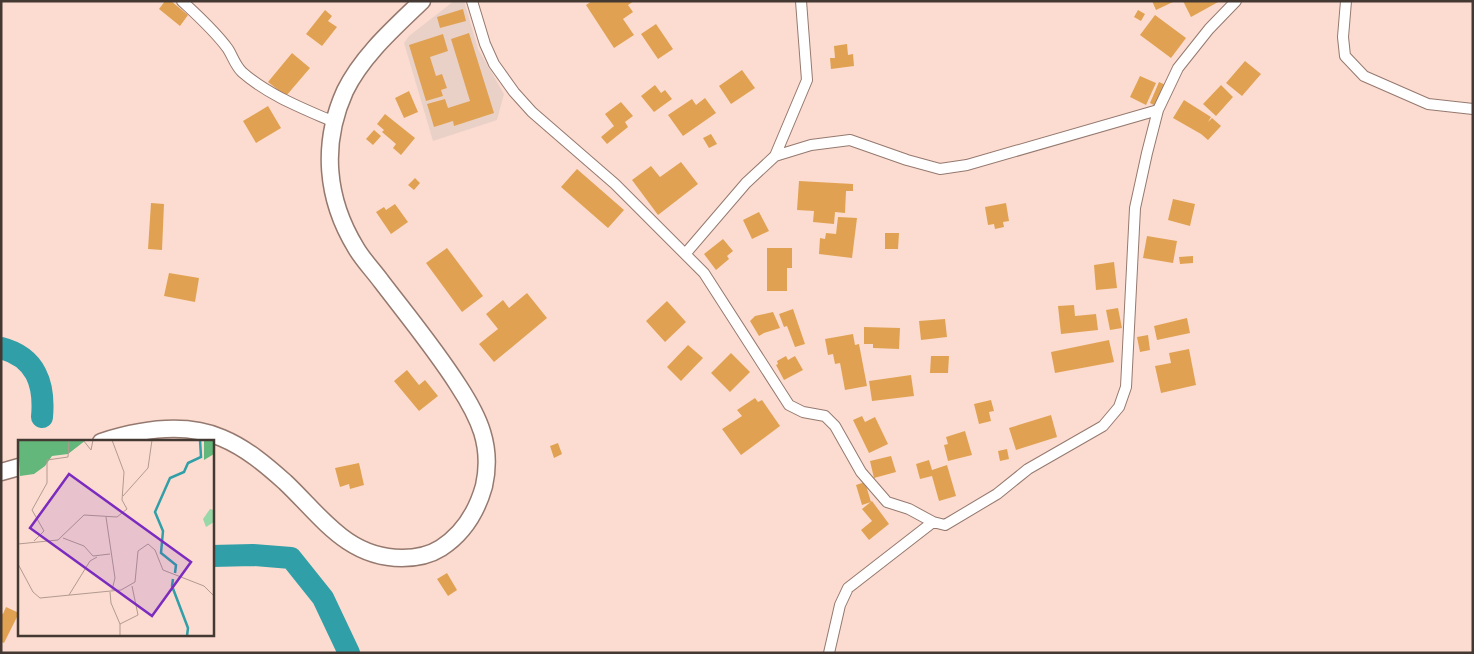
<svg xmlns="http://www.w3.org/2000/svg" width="1474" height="654" font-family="Jost,sans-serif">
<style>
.education{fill:#e9d1c8}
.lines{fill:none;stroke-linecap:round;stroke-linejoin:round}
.river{stroke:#309fa7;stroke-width:22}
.building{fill:#e0a252}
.street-casing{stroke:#95796f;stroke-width:12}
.primary-casing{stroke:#95796f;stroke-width:19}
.street{stroke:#fff;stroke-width:10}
.primary{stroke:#fff;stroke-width:16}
.inset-river{fill:none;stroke:#309fa7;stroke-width:2.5}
.inset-road{fill:none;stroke:#b29a91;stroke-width:1}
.view{fill:#7b2cbf;fill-opacity:0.15;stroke:#7b2cbf;stroke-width:2.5}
.inset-edge{fill:none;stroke:#443833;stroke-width:2.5}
</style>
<rect width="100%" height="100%" fill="#fcdcd0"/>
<!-- education -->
<path class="education" d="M454 1H464L478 49 504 94 497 120 433 141 404 43 409 36Z"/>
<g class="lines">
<!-- river -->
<path class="river" d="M1 348C36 357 45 384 42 417
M212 556 253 555 291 558 323 598 349 653"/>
</g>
<!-- building -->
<path class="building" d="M165 1H171L188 15 180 26 159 9Z
M592 1H634L628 5 633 12 623 19 634 35 614 48 586 5Z
M1152 1H1175L1156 10Z
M1183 1H1220L1191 17Z
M463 9 466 21 440 28 437 17Z
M325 10 332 16 328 21 337 27 322 46 306 34Z
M1138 10 1145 14 1141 21 1134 17Z
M1155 15 1186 38 1171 58 1140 35Z
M656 24 673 49 658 59 641 34Z
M469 33 494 113 454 126 453 121 434 127 427 104 445 99 448 108 470 101 451 39Z
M443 34 448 51 430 57 436 76 442 74 447 88 441 90 443 96 426 101 409 45Z
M847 44 848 55 853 54 854 66 831 69 830 58H835L834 46Z
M292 53 310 68 286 96 268 82Z
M1245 61 1261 74 1242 96 1226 83Z
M742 70 755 88 731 104 719 86Z
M1140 76 1156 83 1146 105 1130 97Z
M1159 82 1168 86 1159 108 1150 103Z
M655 85 661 93 665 90 672 99 654 112 641 96Z
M1221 85 1233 97 1216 116 1203 104Z
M409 91 418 112 404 118 395 98Z
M705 98 716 113 683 136 668 115 692 99 696 105Z
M1184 100 1211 117 1208 122 1212 118 1221 126 1208 140 1201 134 1173 118Z
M621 102 633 116 625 122 628 127 607 144 601 137 614 126 605 114Z
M268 106 281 128 256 143 243 121Z
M385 114 415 138 401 155 393 148 396 144 382 132 384 130 377 124Z
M374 130 381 136 373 145 366 139Z
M711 134 717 144 709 148 703 138Z
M681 162 698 184 658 215 632 180 651 166 660 177Z
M577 169 624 210 608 228 561 187Z
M415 178 420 183 414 190 408 185Z
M799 181 853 184V191H846L845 213 835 212 834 224 813 222 814 211 797 210Z
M1173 199 1195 204 1190 226 1168 220Z
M151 203 164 204 162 250 148 249Z
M1006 203 1009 221 1003 222 1004 227 995 229 994 224 988 225 985 207Z
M395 204 408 222 391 234 376 212 384 207 386 210Z
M759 212 769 231 752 239 743 220Z
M838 217 857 218 852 258 819 254 820 238 825 239 826 233 836 234Z
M885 233H899L898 249H885Z
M1147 236 1177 241 1173 263 1143 258Z
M723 239 733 251 727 256 729 259 716 270 704 254Z
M447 248 483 296 462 312 426 263Z
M767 248H792V268H787V291H767Z
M1193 256V263L1180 264 1179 257Z
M1114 262 1117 288 1096 290 1094 265Z
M169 273 199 278 195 302 164 296Z
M527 293 547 318 494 362 479 344 498 329 486 314 503 300 509 308Z
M667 301 686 322 665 342 646 321Z
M1074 305 1075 316 1096 314 1098 330 1061 334 1058 306Z
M1118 308 1122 328 1110 330 1106 310Z
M793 309 805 344 795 347 787 326 784 327 779 314Z
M773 312 780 328 764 333 759 336 750 321 755 316Z
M1187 318 1190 333 1157 340 1154 326Z
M945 319 947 337 921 340 919 321Z
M864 327 900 328 899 349 873 348V344H864Z
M853 334 855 345 859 344 867 386 845 390 840 363 835 364 833 354 828 355 825 339Z
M1148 335 1150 350 1140 352 1137 337Z
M1109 340 1114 362 1055 373 1051 352Z
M688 345 703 358 681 381 667 367Z
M1189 349 1196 385 1161 393 1155 366 1171 363 1169 353Z
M731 353 750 372 730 392 711 373Z
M786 356 788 360 795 356 803 370 784 380 776 365 778 364 777 361Z
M931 356H949L948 373H930Z
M407 370 419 385 425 380 438 396 419 411 394 381Z
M911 375 914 396 872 401 869 381Z
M755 398 758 402 762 400 780 426 741 455 722 429 742 416 737 410Z
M991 400 994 411 989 412 991 421 979 424 974 404Z
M1051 415 1057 437 1016 450 1009 428Z
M862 416 865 422 875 417 888 444 869 453 853 420Z
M965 431 972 455 948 461 944 445 948 444 946 437Z
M558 443 562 454 554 458 550 446Z
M1007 449 1009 459 1000 461 998 451Z
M891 456 896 472 874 478 870 461Z
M929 460 932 470 947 465 956 496 939 501 932 476 920 479 916 464Z
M359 463 364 485 350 489 349 484 340 487 335 468Z
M865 482 871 502 862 505 856 485Z
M872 501 889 524 869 540 861 530 872 521 862 509Z
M447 573 457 590 448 596 437 579Z
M6 607 19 613 4 643 1 642V613L3 614Z"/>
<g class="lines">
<defs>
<path id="street" d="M182 1C198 16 215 31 228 49 233 57 235 65 242 72 268 95 302 108 334 122
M472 1 485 44 494 64 514 92 532 112 615 184 704 273 789 405 803 412 825 416 835 426 861 472 887 502 909 509 933 522
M1346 1 1343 37 1345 56 1364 76 1428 104 1473 109
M775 156 807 80 801 1
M686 253 746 183 775 156 811 145 850 140 907 160 940 169 967 165 1158 110
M829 653 840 605 848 588 933 522 945 525 997 494 1028 469 1103 426 1119 407 1126 387 1135 208 1147 153 1158 110 1178 68 1209 29 1236 1"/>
<path id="primary" d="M101 442C138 430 185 422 222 438 246 448 266 465 285 482 321 516 347 558 402 558 415 558 430 555 441 548 464 533 477 511 484 486 493 446 479 417 458 385 435 349 407 315 381 281 373 270 363 260 356 248 326 199 321 144 345 91 362 56 394 28 422 1
M1 472 19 467"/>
</defs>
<!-- street casing -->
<use href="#street" class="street-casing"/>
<!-- primary casing -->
<use href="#primary" class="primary-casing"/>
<!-- street -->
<use href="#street" class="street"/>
<!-- primary -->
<use href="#primary" class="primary"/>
</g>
<!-- overview -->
<g transform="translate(18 440)">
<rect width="196" height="196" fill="#fcdcd0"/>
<path d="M192 69 196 70V82L188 87 185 79Z" fill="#98d7a7"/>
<path d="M0 0H68L50 14 34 16 27 26 16 34 2 36ZM186 0H197L196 14 186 20Z" fill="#63b77a"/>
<path class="inset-river" d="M157 133 158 125 143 113 145 91 137 72 152 38 166 32 170 23 183 17 182 0M155 139 154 146 170 188 169 196"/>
<path class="inset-road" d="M65 0 73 10 75 0M105 56 130 28 134 0M88 77 97 138 94 150M45 98 66 106 75 116 92 114M16 101 26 91 14 70 29 43V20L50 17 51 0M0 104 40 100 66 75 99 77 109 69 104 60 106 32 94 0M0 124 15 152 22 158 103 150 117 142 120 111 130 104 137 110 145 130 186 146 197 157M92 152 93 163 102 184V196M51 155 72 121 79 117M102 184 120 175 114 146"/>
<path class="view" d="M51 34 173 122 134 176 12 88Z"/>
<rect width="196" height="196" class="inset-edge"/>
</g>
<!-- border -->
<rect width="1474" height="654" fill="none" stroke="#443833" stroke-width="5"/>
</svg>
